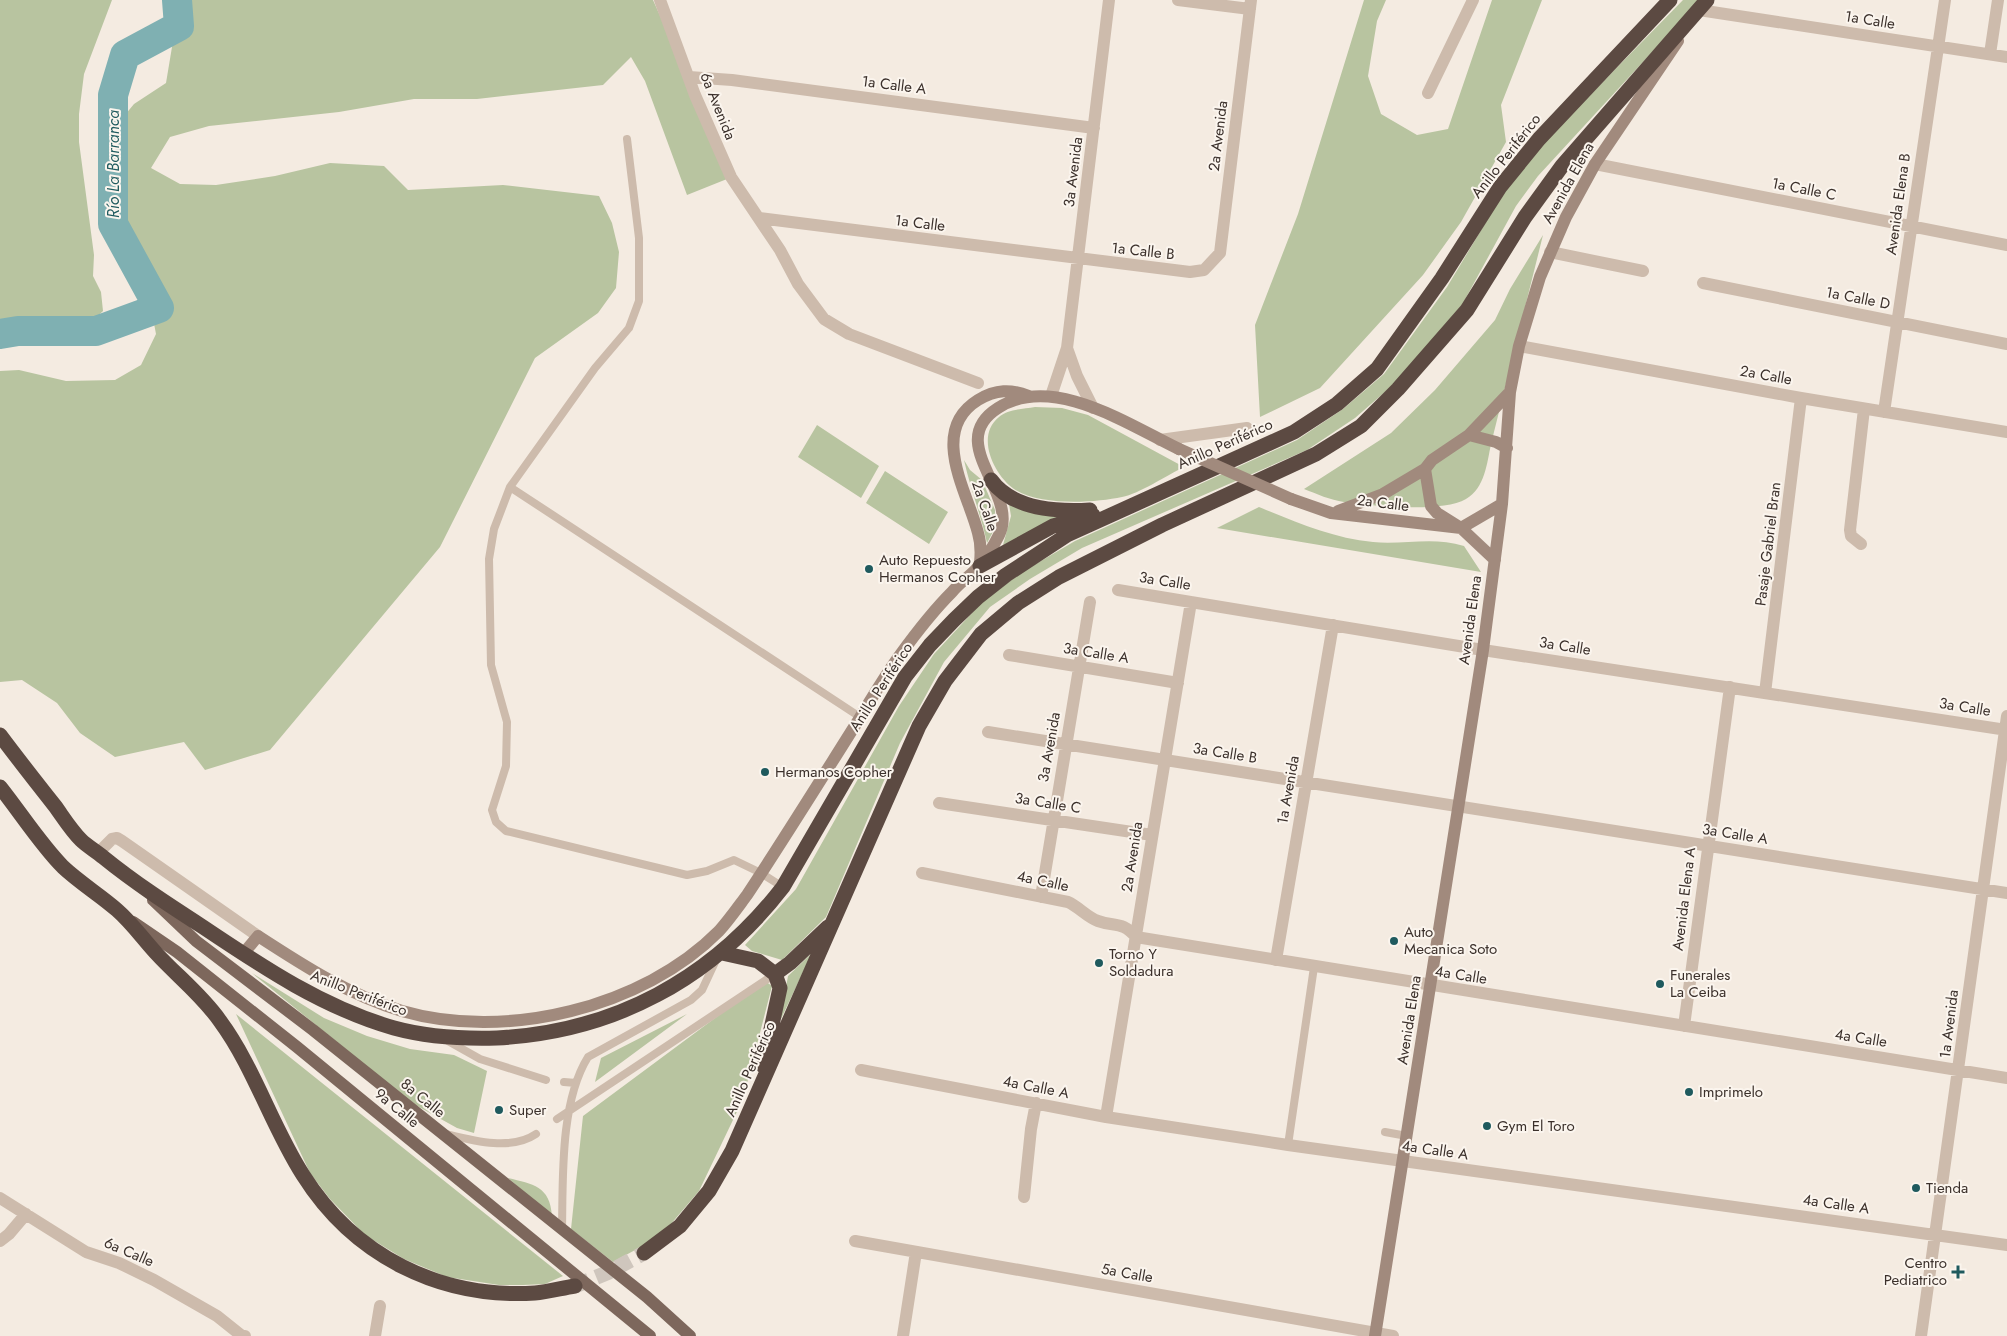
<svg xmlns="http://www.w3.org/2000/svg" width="2007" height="1336" font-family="Jost,sans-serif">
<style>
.green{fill:#b8c4a0}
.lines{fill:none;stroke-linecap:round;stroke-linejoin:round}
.river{stroke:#7fb0b2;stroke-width:30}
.highway-tunnel{stroke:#cfc6bd;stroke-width:15;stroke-dasharray:15 8;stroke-linecap:butt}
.lane{stroke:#cdbbac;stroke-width:8}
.street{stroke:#cdbbac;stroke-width:12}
.secondary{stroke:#a18a7d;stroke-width:12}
.primary{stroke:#7d675c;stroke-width:12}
.highway{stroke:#5c4a42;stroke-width:15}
.secondary-bridge{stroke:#a18a7d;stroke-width:12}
.poi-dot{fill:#1f5a5e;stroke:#fbf5ee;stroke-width:2}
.labels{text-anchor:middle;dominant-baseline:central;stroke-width:4;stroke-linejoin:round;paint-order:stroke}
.street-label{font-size:15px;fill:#3b302b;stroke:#fbf5ee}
.poi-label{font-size:15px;fill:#3b302b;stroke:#fbf5ee;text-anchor:start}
.water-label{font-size:16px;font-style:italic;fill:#1f5a5e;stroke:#fbf5ee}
</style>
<rect width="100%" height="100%" fill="#f4ebe1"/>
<!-- green -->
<path class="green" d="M0 0H112L84 74 79 114V142L94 255 93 276 101 292 103 311 81 332 56 342 0 343Z
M174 0H653L732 177 687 195 645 81 631 57 603 85 477 99H414L339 112 209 126 170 137 151 168 180 184 216 185 275 176 330 163 384 166 408 190 503 185 599 196 612 223 619 252 616 288 598 313 535 358 440 547 270 750 205 770 184 742 115 757 80 733 57 703 22 680 0 682V371L19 370 66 381 115 380 141 365 156 334 147 287 125 246 121 194 112 162 115 127 134 104 166 83 176 23Z
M1364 0H1386L1377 21 1368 76 1381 114 1417 135 1448 129 1492 0H1542L1501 105 1506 142 1461 222 1423 275 1320 388 1260 417 1255 325 1298 214Z
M1683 0H1700L1538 176 1516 206 1462 305 1394 384 1355 418 1307 450 1082 548 1030 579 990 607 944 662 900 743 826 917 782 960 752 951 745 945 796 889 899 706 934 654 984 600 1024 571 1075 541 1297 440 1343 409 1384 374 1447 287 1504 192 1542 144Z
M1543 235 1491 444C1487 463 1485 488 1466 499 1442 513 1373 506 1344 502 1330 500 1317 494 1304 489L1391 433 1435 390 1495 320 1510 289Z
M1035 407 1062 408 1088 415 1184 467C1167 475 1139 494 1122 497 1094 503 1040 506 1014 489 994 475 975 436 999 417 1008 409 1024 409 1035 407Z
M817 425 879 466 861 498 798 457Z
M964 460 970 470 982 480 995 510V528L987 543C981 515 970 488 964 460Z
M885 471 948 512 929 544 866 503Z
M1009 504 1060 518 1003 545 1011 516Z
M1259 507C1296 522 1332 538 1373 542 1404 545 1433 536 1464 546L1481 572 1217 528Z
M812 953 780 1021 788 976Z
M252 973 324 1018 367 1036 410 1049 454 1055 487 1071 474 1133 457 1128 412 1103Z
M765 981 772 986 743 1099 699 1191 670 1225 648 1243 613 1262 571 1229 583 1116Z
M236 1014 563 1276 545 1284 523 1285H499L447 1277 404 1259 365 1235 330 1199 310 1173Z
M687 1014 595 1082 601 1058Z
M508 1178C533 1184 550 1186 552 1216Z"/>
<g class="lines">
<!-- river -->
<path class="river" d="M0 334 18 331H96L159 308 113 224V95L125 55 179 26 177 0"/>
<!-- highway-tunnel -->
<path class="highway-tunnel" d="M575 1286 609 1272 644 1253"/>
<!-- lane -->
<path class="lane" d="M627 139 639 238V301L629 328 595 368 510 487 494 529 489 559 491 665 507 722 506 766 492 810 496 822 506 831 687 875 707 871 734 860 761 873 783 887
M510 487 860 717
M448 1041 480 1059 546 1080
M564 1082 576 1083
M557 1119 775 974
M1385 1132 1407 1136
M446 1134C474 1141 511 1151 536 1134
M1288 1145 1314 967
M562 1230C563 1178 560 1102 588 1057L691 1000 702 990 716 960"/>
<!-- street -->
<path class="street" d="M660 0 695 95 731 177 780 250 798 284 824 319 849 334 978 383
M1178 0 1250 9
M1699 10 2007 57
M1990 54 1998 0
M689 77 732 80 1094 128
M1428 93 1473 0
M1595 164 2007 245
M759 218 1190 272 1204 270 1220 253 1251 0
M1550 252 1643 271
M1703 283 2007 344
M1519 346 1801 398 2007 432
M1067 348 1077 376 1093 408
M1051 396 1067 348 1109 0
M1884 412 1945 0
M1160 440 1247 428
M1861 544 1851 536 1850 530 1864 409
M1118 590 1483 650 2007 730
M1009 655 1178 683
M1765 693 1801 398
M988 732 2007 893
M939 803 1152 835
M98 853 112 839 117 838 122 841 258 936
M922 873 1068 902C1079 907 1087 917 1098 921 1115 927 1122 921 1136 937L2007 1078
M1041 897 1090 602
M1276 960 1333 625
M1684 1026 1730 687
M861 1070 1106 1117 1288 1145 2007 1245
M1106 1117 1191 602
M1024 1197 1031 1129 1036 1103
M0 1198 86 1252 119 1263 154 1280 217 1316 242 1336H245
M0 1241 9 1234 26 1214
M855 1241 1393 1336
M375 1336 380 1306
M903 1336 916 1252
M1921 1336 2007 716"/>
<!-- secondary -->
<path class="secondary" d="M1469 435 1496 442 1507 448
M1291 499 1331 513 1461 528 1502 504
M1338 511 1383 494 1425 469
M1495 560 1461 528 1437 513 1431 506 1425 469 1432 460 1469 435 1510 392
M980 563C981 553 981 543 978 533 968 493 928 431 978 400 996 389 1011 389 1029 396
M243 954 258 936C304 966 349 995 402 1011 505 1041 643 1008 719 931 729 920 738 907 747 895 784 839 820 781 856 724 870 701 884 677 900 655 916 633 933 611 952 592 960 582 972 575 980 565 987 557 994 545 999 535 1020 493 943 443 998 408 1052 373 1129 425 1179 449
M1375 1336 1483 650 1502 504 1510 392 1519 346 1540 277 1566 217 1595 164 1678 41"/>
<!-- primary -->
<path class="primary" d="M153 900 196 941 313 1030 647 1297 690 1336
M133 922 177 952 297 1047 650 1336"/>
<!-- highway -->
<path class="highway" d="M991 480C1012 509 1057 512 1090 510
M980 566 1053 526 1093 515
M0 735C18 759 36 782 55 806 63 817 71 830 81 840 87 846 96 851 103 857 135 883 169 905 203 927 264 968 324 1008 394 1028 427 1037 463 1039 497 1038 614 1032 712 979 783 887L905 677 930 645 954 620 978 597 1006 575 1067 535 1294 432 1337 404 1377 369 1442 278 1500 187 1539 139 1670 0
M0 787C20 812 41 845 63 867 80 883 100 895 117 910 132 923 143 939 156 953 177 976 202 995 220 1021 254 1067 272 1127 303 1175 354 1256 440 1299 535 1293 548 1292 562 1288 575 1286
M722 953 758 961 775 974 780 988 763 1066
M775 974 790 963 828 927
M644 1253 680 1226 709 1191 732 1151 919 726 945 681 981 634 1018 603 1059 577 1162 525 1316 454 1361 426 1398 389 1467 310 1525 217 1562 166 1707 0"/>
<!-- secondary-bridge -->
<path class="secondary-bridge" d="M1179 449 1291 499"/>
</g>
<!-- markers -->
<g class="poi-dot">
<circle cx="869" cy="569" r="5"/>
<circle cx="765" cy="772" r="5"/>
<circle cx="1394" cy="941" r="5"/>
<circle cx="1099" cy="963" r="5"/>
<circle cx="1660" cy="984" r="5"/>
<circle cx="1689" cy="1092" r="5"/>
<circle cx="499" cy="1110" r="5"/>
<circle cx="1487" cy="1126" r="5"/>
<circle cx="1916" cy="1188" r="5"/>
<path d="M1955.5 1264.5h5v5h5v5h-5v5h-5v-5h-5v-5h5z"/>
</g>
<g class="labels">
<!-- street labels -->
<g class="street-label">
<text transform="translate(1870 20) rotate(9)">1a Calle</text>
<text transform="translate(894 85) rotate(7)">1a Calle A</text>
<text transform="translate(718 106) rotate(68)">6a Avenida</text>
<text transform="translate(1218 136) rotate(-83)">2a Avenida</text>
<text transform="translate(1506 156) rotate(-52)">Anillo Periférico</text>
<text transform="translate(1073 172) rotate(-83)">3a Avenida</text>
<text transform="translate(1568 183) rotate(-61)">Avenida Elena</text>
<text transform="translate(1804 189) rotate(11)">1a Calle C</text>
<text transform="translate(1898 204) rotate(-82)">Avenida Elena B</text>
<text transform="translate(920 223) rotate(7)">1a Calle</text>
<text transform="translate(1143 251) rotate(6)">1a Calle B</text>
<text transform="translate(1858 298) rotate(11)">1a Calle D</text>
<text transform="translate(1766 375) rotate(10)">2a Calle</text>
<text transform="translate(1225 444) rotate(-24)">Anillo Periférico</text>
<text transform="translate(1383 503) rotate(7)">2a Calle</text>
<text transform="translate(985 506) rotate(71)">2a Calle</text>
<text transform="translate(1768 544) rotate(-83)">Pasaje Gabriel Bran</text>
<text transform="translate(1165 581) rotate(9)">3a Calle</text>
<text transform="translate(1470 620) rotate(-82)">Avenida Elena</text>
<text transform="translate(1565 646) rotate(9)">3a Calle</text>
<text transform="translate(1096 653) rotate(9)">3a Calle A</text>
<text transform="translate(881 687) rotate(-57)">Anillo Periférico</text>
<text transform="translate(1965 707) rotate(9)">3a Calle</text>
<text transform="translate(1049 747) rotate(-80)">3a Avenida</text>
<text transform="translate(1225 753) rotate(9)">3a Calle B</text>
<text transform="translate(1288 790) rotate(-80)">1a Avenida</text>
<text transform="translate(1048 803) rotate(9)">3a Calle C</text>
<text transform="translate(1735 834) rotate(9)">3a Calle A</text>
<text transform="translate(1132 857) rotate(-81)">2a Avenida</text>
<text transform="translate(1043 881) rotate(12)">4a Calle</text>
<text transform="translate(1684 899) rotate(-83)">Avenida Elena A</text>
<text transform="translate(1461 975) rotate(9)">4a Calle</text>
<text transform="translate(359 993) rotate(21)">Anillo Periférico</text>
<text transform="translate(1409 1020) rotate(-81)">Avenida Elena</text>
<text transform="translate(1949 1024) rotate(-83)">1a Avenida</text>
<text transform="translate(1861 1038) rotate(9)">4a Calle</text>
<text transform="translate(750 1069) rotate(-66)">Anillo Periférico</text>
<text transform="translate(1036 1087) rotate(11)">4a Calle A</text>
<text transform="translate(423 1098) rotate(39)">8a Calle</text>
<text transform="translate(397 1108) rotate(39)">9a Calle</text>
<text transform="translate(1435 1150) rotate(8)">4a Calle A</text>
<text transform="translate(1836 1204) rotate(8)">4a Calle A</text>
<text transform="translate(129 1252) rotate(23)">6a Calle</text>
<text transform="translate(1127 1273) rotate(10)">5a Calle</text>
</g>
<!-- poi labels -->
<g class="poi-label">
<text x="879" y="560">Auto Repuesto<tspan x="879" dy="17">Hermanos Copher</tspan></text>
<text x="775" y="772">Hermanos Copher</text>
<text x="1404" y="932">Auto<tspan x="1404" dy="17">Mecanica Soto</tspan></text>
<text x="1109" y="954">Torno Y<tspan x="1109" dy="17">Soldadura</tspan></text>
<text x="1670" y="975">Funerales<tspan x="1670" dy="17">La Ceiba</tspan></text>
<text x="1699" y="1092">Imprimelo</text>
<text x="509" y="1110">Super</text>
<text x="1497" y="1126">Gym El Toro</text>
<text x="1926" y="1188">Tienda</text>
<text x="1947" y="1263" text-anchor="end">Centro<tspan x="1947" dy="17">Pediatrico</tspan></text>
</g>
<!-- water labels -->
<g class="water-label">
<text transform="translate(113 164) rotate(-90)">Río La Barranca</text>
</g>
</g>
</svg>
